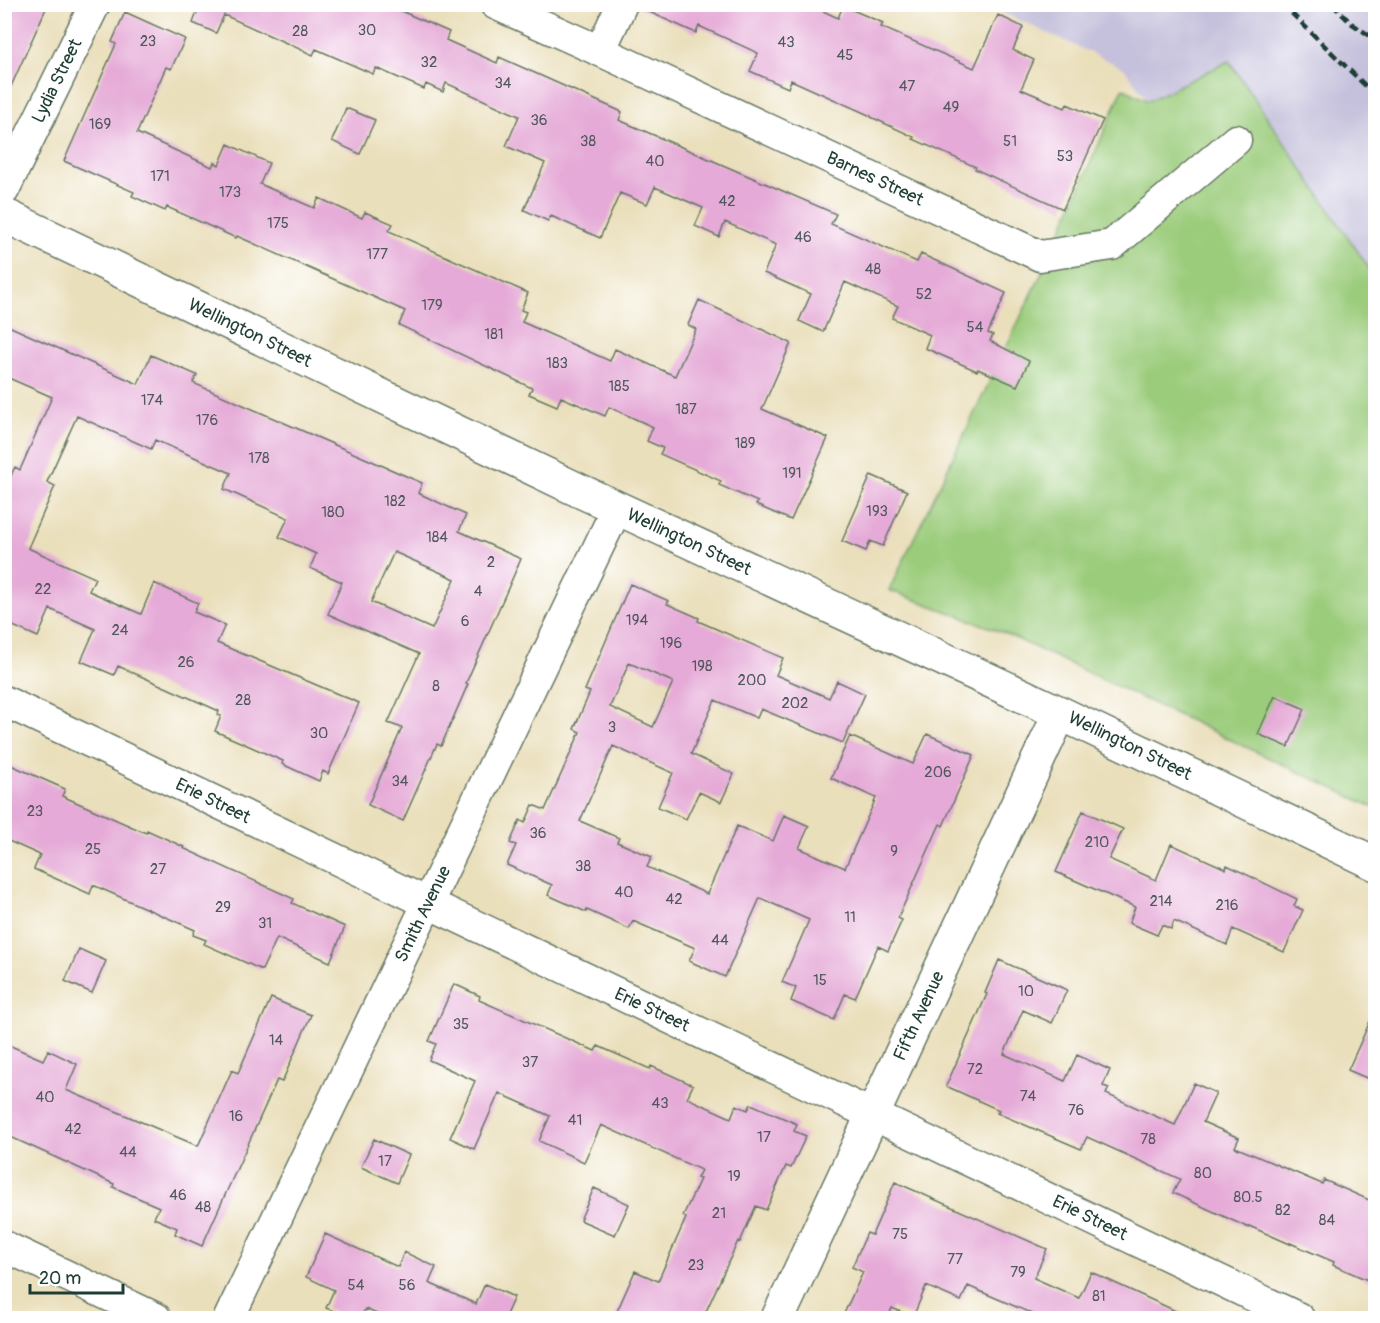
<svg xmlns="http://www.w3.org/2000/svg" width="1380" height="1323" font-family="Pangolin,sans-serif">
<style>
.industrial{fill:#c5c0db}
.green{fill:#9bcc7c;stroke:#5d8458;stroke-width:1.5}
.building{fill:#e5aad7;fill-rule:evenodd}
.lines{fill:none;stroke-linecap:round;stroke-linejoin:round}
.minor-casing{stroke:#667663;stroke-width:33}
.tertiary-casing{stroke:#667663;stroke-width:36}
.minor{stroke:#fff;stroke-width:30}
.tertiary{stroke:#fff;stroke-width:33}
.rail{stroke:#1f3d34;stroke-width:4.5;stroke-dasharray:9 4.5;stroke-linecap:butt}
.labels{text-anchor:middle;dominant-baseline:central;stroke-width:5;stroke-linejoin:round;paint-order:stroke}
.number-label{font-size:15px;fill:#50585d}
.street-label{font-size:18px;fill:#1f3d34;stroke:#fff}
</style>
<rect width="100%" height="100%" fill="#fff"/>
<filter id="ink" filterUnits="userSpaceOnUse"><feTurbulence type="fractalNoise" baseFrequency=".0167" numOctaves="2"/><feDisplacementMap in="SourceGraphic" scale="12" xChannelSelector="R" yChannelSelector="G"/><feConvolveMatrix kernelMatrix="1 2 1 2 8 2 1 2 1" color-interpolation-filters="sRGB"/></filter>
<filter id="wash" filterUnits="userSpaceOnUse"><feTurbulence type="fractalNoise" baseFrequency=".008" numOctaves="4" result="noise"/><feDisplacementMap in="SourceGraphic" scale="24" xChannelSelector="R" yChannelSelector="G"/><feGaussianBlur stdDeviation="1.35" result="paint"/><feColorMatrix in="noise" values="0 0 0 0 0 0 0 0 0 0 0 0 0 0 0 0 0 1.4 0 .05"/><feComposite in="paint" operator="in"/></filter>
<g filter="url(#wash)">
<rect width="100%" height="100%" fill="#eadfbb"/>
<!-- industrial -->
<path class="industrial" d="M986 5H1375V277L1229 62 1148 101 1124 68Z"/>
<!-- green -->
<path class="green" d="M1229 61 1375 277V808L1002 632 889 590 1050 256 1123 88 1148 101Z"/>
<g id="blocks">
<!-- building -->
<path class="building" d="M4 4H48L4 102Z
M200 4H404L401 11 449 32 446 40 497 63 499 57 622 112 619 120 836 214 831 224 917 262 921 254 1006 293 988 333 993 335 990 341 1029 361 1017 386 978 369 977 371 925 348 930 335 892 318 898 306 845 282 823 332 799 321 811 294 764 273 776 245 725 222 719 237 695 226 703 208 655 187 647 204 620 193 600 238 551 216 548 221 524 210 545 163 506 146 519 116 446 83 443 92 426 84 424 89 376 68 373 74 316 49 313 55 224 15 216 33 193 23Z
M639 4H808L838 18 843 6 883 23 881 27 974 68 998 15 1023 27 1013 50 1034 60 1021 89 1065 108 1067 104 1103 120 1063 209 975 169 976 167 913 139 914 137 871 117V116L791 80 788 88 750 71 758 53 699 26 696 33 638 7Z
M125 12 185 39 171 69 166 67 137 133 212 167 214 162 219 165 228 144 269 163 260 184 314 208 319 198 362 218 365 212 393 224 389 231 528 293 521 310 526 312 522 322 610 361 615 349 675 376 696 329 688 325 699 300 791 343 762 409 828 438 791 520 756 505 758 502 719 485 721 481 660 454 663 448 647 441 653 427 609 407 605 416 561 397 557 406 529 394 532 388 399 325 405 311 237 236 236 238 167 207 165 211 132 196 134 192 64 161 116 44 112 42Z
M346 108 375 120 360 154 332 141Z
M4 324 138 384 151 355 197 375 193 383 422 483 418 493 466 515 459 531 521 559 466 683 468 684 441 746 437 744 403 821 368 805 402 728 388 723 419 654 328 614 342 582 310 568 316 554 279 537 288 518 224 489 231 473 155 440 151 449 77 416 47 482 55 486 28 548 95 578 89 591 141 614 154 583 198 603 194 612 225 625 217 643 359 703 328 774 323 771 319 781 282 764 283 761 215 731 221 716 218 715 219 711 118 666 114 675 81 661 95 629 50 609 38 637 4 622V490L15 467 20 470 52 397 4 376ZM394 552 455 579 432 629 371 602Z
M871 475 907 491 883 546 870 541 866 551 842 541Z
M630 584 669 601 667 604 699 618 698 621 783 658 776 675 829 698 837 681 865 694 843 743 761 709 757 718 715 700 691 754 734 774 721 802 699 792 686 819 658 807 673 773 613 746 580 821 619 838 617 842 652 857 647 867 707 894 737 826 773 841 784 815 809 826 799 848 845 868 876 798 831 778 850 736 913 764 927 734 974 755 943 826 940 824 898 918 902 920 888 951 878 946 855 998 845 994 834 1020 791 1001 796 988 782 982 809 920 760 898 725 977 689 961 695 948 633 921 629 929 587 910 586 912 548 895 552 885 507 865 516 845 510 843 520 820 525 823 533 805 545 810 580 732 574 729 590 692 585 690ZM629 663 673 682 653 727 610 707Z
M1275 696 1305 709 1288 747 1258 734Z
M4 762 65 789 62 796 146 833 147 830 184 847 183 848 294 899 292 903 345 927 330 962 277 938 262 970 204 944 206 940 193 935 195 930 93 885 90 894 34 869 40 855 4 839Z
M1083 811 1123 829 1109 859 1156 880 1171 844 1226 869 1227 865 1297 899 1294 906 1303 910 1284 952 1233 929 1227 945 1174 921 1171 929 1162 925 1157 935 1129 923 1135 907 1056 872Z
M79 949 106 961 92 993 65 981Z
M999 960 1067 990 1052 1023 1023 1010 1004 1054 1065 1081 1077 1055 1110 1070 1103 1086 1109 1088 1106 1094 1175 1125 1194 1083 1216 1093 1203 1122 1239 1138 1235 1147 1322 1184 1324 1180 1376 1203V1268L1370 1281 1333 1265 1334 1262 1290 1243V1244L1249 1226V1228L1173 1193 1180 1179 1087 1137 1081 1149 997 1113 999 1110 946 1086 987 994 985 993Z
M454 984 480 996 479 1000 595 1051 598 1046 650 1069 651 1066 693 1085 687 1098 731 1118 736 1105 748 1110 751 1104 797 1124 794 1131 806 1136 791 1168 786 1166 766 1210 756 1206 740 1242 738 1241 703 1318H614L635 1271 658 1281 686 1218 683 1216 700 1179 697 1178 701 1170 601 1125 584 1162 539 1141 550 1116 499 1093 474 1149 450 1138 475 1081 429 1060 436 1044 429 1041Z
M271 998 311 1015 282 1082 277 1080 202 1246 175 1234 177 1228 154 1218 159 1207 113 1187 114 1184 4 1134V1043L43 1060 48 1050 77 1064 66 1090 198 1146 232 1070 238 1073Z
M1376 1008V1082L1348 1070Z
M374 1139 409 1155 397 1183 361 1167Z
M895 1182 1047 1249 1034 1278 1079 1298 1091 1272 1191 1318H1042L968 1286 961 1301 926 1286 913 1317 892 1308 888 1318H842L863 1272 852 1267 867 1233 872 1235Z
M594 1188 629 1204 615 1235 580 1220Z
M325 1234 398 1267 404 1252 436 1267 429 1283 476 1304 485 1284 514 1297 505 1317 509 1318H387L365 1309 361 1318H351L326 1308 334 1290 306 1277Z"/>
</g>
</g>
<g filter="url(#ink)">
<use href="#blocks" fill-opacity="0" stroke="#667663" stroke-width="1.5"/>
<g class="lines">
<defs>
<path id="minor" d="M495 4 609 55 1040 256 1112 245 1236 140
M600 51 622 4
M4 190 95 4
M4 701 1299 1318
M4 1246 156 1318
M229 1318 617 508"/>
<path id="tertiary" d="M4 215 574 488 1060 713 1376 864
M778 1318 1060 713"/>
</defs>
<!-- minor casing -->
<use href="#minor" class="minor-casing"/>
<!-- tertiary casing -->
<use href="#tertiary" class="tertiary-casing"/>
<!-- minor -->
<use href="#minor" class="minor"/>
<!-- tertiary -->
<use href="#tertiary" class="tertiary"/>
<!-- rail -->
<path class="rail" d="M1282 4 1376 96
M1332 4 1351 23 1376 40"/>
</g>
</g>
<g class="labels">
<!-- number labels -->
<g class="number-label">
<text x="367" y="30">30</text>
<text x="300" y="31">28</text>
<text x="148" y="41">23</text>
<text x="786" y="42">43</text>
<text x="845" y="55">45</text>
<text x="429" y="62">32</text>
<text x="503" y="83">34</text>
<text x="907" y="86">47</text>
<text x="951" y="107">49</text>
<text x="539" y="120">36</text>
<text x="100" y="124">169</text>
<text x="588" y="141">38</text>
<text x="1010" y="141">51</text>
<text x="1065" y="156">53</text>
<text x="655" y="161">40</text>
<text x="160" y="176">171</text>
<text x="230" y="192">173</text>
<text x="727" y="201">42</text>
<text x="278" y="223">175</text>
<text x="803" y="237">46</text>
<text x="377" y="254">177</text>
<text x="873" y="269">48</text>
<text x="924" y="294">52</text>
<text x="432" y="305">179</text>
<text x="975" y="327">54</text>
<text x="494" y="334">181</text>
<text x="557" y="363">183</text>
<text x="619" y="386">185</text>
<text x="152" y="400">174</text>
<text x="686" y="409">187</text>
<text x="207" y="420">176</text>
<text x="745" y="443">189</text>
<text x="259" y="458">178</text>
<text x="792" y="473">191</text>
<text x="395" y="501">182</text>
<text x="877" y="511">193</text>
<text x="333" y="512">180</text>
<text x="437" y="537">184</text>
<text x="491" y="562">2</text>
<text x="43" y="589">22</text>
<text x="478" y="591">4</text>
<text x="637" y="620">194</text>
<text x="465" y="621">6</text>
<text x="120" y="630">24</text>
<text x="671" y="643">196</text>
<text x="186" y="662">26</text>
<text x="702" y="666">198</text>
<text x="752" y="680">200</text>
<text x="436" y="686">8</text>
<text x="243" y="700">28</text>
<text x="795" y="703">202</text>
<text x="612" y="727">3</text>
<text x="319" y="733">30</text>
<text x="938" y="772">206</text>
<text x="400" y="781">34</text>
<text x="35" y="811">23</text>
<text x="538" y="833">36</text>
<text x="1097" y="842">210</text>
<text x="93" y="849">25</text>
<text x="894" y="851">9</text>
<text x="583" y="866">38</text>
<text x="158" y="869">27</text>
<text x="624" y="892">40</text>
<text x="674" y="899">42</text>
<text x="1161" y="901">214</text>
<text x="1227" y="905">216</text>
<text x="223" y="907">29</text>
<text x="850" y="917">11</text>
<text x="265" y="923">31</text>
<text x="720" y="940">44</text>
<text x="820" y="980">15</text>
<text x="1026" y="991">10</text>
<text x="461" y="1024">35</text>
<text x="276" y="1040">14</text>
<text x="530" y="1062">37</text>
<text x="975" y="1069">72</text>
<text x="1028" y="1096">74</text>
<text x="45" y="1097">40</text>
<text x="660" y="1103">43</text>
<text x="1076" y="1110">76</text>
<text x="236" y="1116">16</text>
<text x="575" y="1120">41</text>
<text x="73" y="1129">42</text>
<text x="764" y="1137">17</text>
<text x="1148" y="1139">78</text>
<text x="128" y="1152">44</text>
<text x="385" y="1161">17</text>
<text x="1203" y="1173">80</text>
<text x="734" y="1176">19</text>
<text x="178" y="1195">46</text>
<text x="1248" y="1197">80.5</text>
<text x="203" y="1207">48</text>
<text x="1283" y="1210">82</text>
<text x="719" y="1213">21</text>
<text x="1327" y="1220">84</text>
<text x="900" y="1234">75</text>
<text x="955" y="1259">77</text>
<text x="696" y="1265">23</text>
<text x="1018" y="1272">79</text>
<text x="356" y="1285">54</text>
<text x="407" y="1285">56</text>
<text x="1099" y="1296">81</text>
</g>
<!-- street labels -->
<g class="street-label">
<text transform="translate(57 81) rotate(-64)">Lydia Street</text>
<text transform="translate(875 179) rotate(25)">Barnes Street</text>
<text transform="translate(250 333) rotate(26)">Wellington Street</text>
<text transform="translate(689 542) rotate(25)">Wellington Street</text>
<text transform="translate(1130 746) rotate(26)">Wellington Street</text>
<text transform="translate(213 801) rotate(26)">Erie Street</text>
<text transform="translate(423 914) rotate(-64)">Smith Avenue</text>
<text transform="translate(652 1010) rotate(25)">Erie Street</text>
<text transform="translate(919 1016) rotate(-65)">Fifth Avenue</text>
<text transform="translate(1090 1218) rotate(26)">Erie Street</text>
</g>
</g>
<!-- margin -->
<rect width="1380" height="1323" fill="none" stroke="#fff" stroke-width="24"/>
<!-- scale -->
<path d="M30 1284v9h93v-9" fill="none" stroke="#1f3d34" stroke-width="3"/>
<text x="39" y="1284" font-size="18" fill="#1f3d34" stroke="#ffffff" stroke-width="4.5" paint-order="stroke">20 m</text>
</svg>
